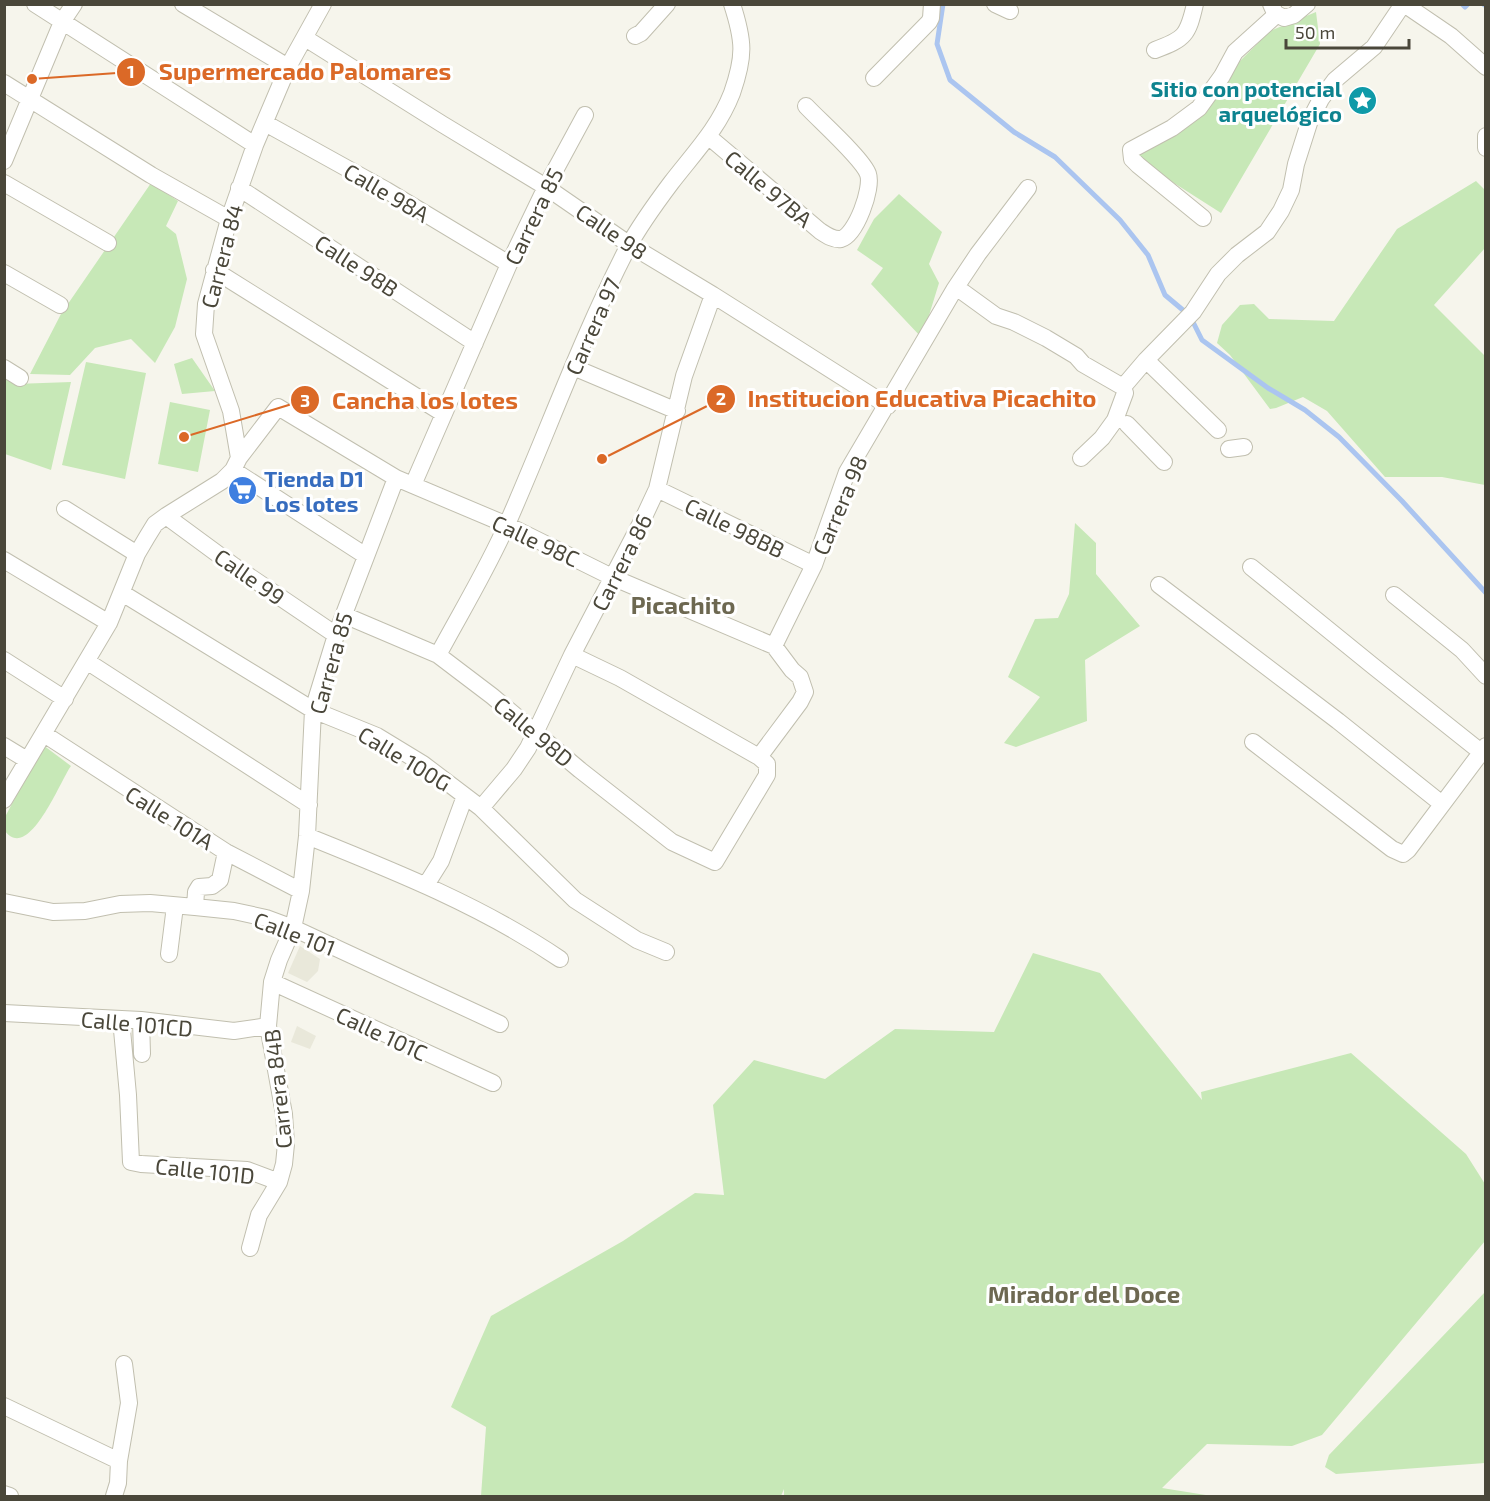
<svg xmlns="http://www.w3.org/2000/svg" width="1490" height="1501" font-family="'Exo 2',sans-serif">
<style>
.residential{fill:#e9e8da}
.green{fill:#c7e8b7}
.lines{fill:none;stroke-linecap:round;stroke-linejoin:round}
.stream{stroke:#abc5f0;stroke-width:5}
.minor-casing{stroke:#c1bfaf;stroke-width:18}
.minor{stroke:#fff;stroke-width:16}
.labels{text-anchor:middle;dominant-baseline:central;stroke-width:6;stroke-linejoin:round;paint-order:stroke}
.culture-label{font-size:22px;font-weight:bold;fill:#0d838f;stroke:#fff;text-anchor:end}
.street-label{font-size:22px;fill:#4a473a;stroke:#fff}
.shop-label{font-size:22px;font-weight:bold;fill:#366cbe;stroke:#fff;text-anchor:start}
.neighbourhood-label{font-size:24px;font-weight:bold;fill:#6d6851;stroke:#fff}
.leader{fill:none;stroke:#db6927;stroke-width:2}
.callout-dot{fill:#db6927;stroke:#fff;stroke-width:2}
.mark-label{font-size:18px;text-anchor:middle;font-weight:bold;fill:#fff}
.callout-label{font-size:24px;text-anchor:middle;font-weight:bold;fill:#db6927;stroke:#fff;stroke-width:6;stroke-linejoin:round;paint-order:stroke}
</style>
<rect width="100%" height="100%" fill="#f6f5ec"/>
<!-- residential -->
<path class="residential" d="M300 946 320 959 318 971 307 982 288 973Z
M297 1026 316 1036 310 1049 291 1042Z"/>
<!-- green -->
<path class="green" d="M1316 12 1320 44 1221 213 1141 162 1136 151 1234 67 1270 31Z
M1476 181 1485 190V248L1434 305 1485 356V485L1442 477H1385L1327 411 1303 397 1276 408 1270 409 1230 355 1217 343 1222 325 1240 305 1254 304 1269 319 1334 321 1397 229Z
M151 183 178 201 166 226 176 234 187 279 175 327 155 363 131 339 95 348 70 375 30 374 61 314Z
M899 194 942 232 929 264 939 283 922 338 871 284 883 268 857 250 874 219Z
M192 358 215 391 182 394 174 364Z
M86 362 146 373 125 479 62 465Z
M5 378 15 384 71 382 51 470 5 454Z
M170 402 210 410 198 472 158 464Z
M1075 523 1096 543V574L1140 626 1085 660 1087 721 1016 747 1004 743 1040 697 1008 677 1035 619 1058 618 1069 594Z
M43 745 71 766C61 779 29 863 5 831V817Z
M1033 953 1100 973 1202 1100 1201 1092 1351 1053 1466 1154 1485 1184V1241L1322 1435 1292 1446 1207 1444 1162 1488 1212 1496H784V1489L781 1496H481L486 1427 451 1407 491 1316 623 1241 695 1193 724 1195 713 1105 754 1060 825 1079 895 1029 994 1032Z
M1485 1292V1463L1336 1474 1325 1467 1329 1455Z"/>
<g class="lines">
<!-- stream -->
<path class="stream" d="M943 4 937 44 950 80 1014 132 1055 157 1120 220 1148 255 1165 295 1190 316 1202 340 1268 388 1305 410 1339 437 1402 501 1486 593
M1462 4 1465 7 1468 4
M1483 4 1486 6"/>
<defs>
<path id="minor" d="M35 4 255 145
M183 4 288 67
M995 4 1010 11
M1271 4 1275 13 1284 18 1294 15 1307 4
M1404 4 1451 36 1486 67
M635 36 641 33 667 4
M305 38 442 124 546 187 630 245 713 295 888 406
M1155 50C1185 39 1188 35 1195 4
M874 78 929 22 931 18 932 4
M4 83 151 175 229 219
M265 123 386 190 509 264
M1486 136V148
M709 137 820 231C826 235 833 240 841 239 856 235 873 188 868 174 863 159 819 120 806 106
M4 161 62 22 74 4
M4 183 108 243
M239 188 475 343
M1203 218 1138 165 1132 159 1131 150 1172 128 1199 108 1222 76 1235 52 1276 15
M214 270 444 414
M4 273 60 305
M956 287 996 316 1014 322 1046 338 1076 356 1083 364 1123 387
M573 367 677 411
M4 368 20 378
M1127 424 1164 462
M1218 430 1146 360 1193 312 1218 274 1237 255 1267 232 1281 211 1291 190 1296 164 1310 120 1321 99 1335 80 1374 47 1403 4
M1229 449 1244 447
M239 458 278 407 396 478 507 525 614 578 774 646 792 670 800 677 805 692 800 702 759 757 767 764V775L715 862 672 842 580 770 492 696 438 655 344 615
M1081 458 1102 438 1115 420 1125 393 1123 387 1146 360
M233 470 366 556
M413 485 509 264 546 187 585 115
M657 489 814 565
M65 509 137 554
M166 516 234 566 336 635
M4 560 109 623
M1251 567 1373 666 1481 752
M1159 585 1338 721 1442 804
M122 593 313 710 377 736 423 764 481 808 575 900 637 940 666 952
M1394 595 1462 650 1486 676
M774 646 814 565 847 472 954 290 978 254 1028 188
M438 655C461 612 488 568 508 522 548 431 582 336 628 247 640 225 656 203 671 183 694 153 718 129 732 93 745 56 744 41 732 4
M572 655 620 678 759 757
M4 660 65 699
M88 662 309 805
M44 734 226 852 301 891
M1253 742 1392 849 1403 854 1408 850 1486 746
M4 746 27 760
M4 800 109 623 137 554 147 537 155 524 166 516 222 481 233 470 239 458 231 411 204 334 206 304 229 219 255 145 288 67 323 4
M481 808 514 769 528 748 572 655 643 519 657 489 684 376 713 295
M307 836C394 871 482 906 560 959
M426 885 441 861 465 796
M4 902 53 912 85 911 120 904 150 903 195 907 234 911 266 918 293 928 500 1024
M195 907 196 892 199 887 212 886 220 880 226 852
M169 954 175 906
M272 982 493 1083
M4 1013 141 1020 234 1031 268 1026
M121 1019 128 1095 131 1162 141 1164 247 1170 279 1182
M141 1020 142 1054
M250 1248 259 1215 279 1182 284 1164 286 1144 284 1114 268 1026 272 982 279 960 293 928 301 891 307 836 313 710 336 635 396 478
M4 1406 119 1461
M4 1494 10 1496
M114 1496 118 1483 119 1461 129 1403 124 1364"/>
</defs>
<!-- minor casing -->
<use href="#minor" class="minor-casing"/>
<!-- minor -->
<use href="#minor" class="minor"/>
</g>
<!-- icons -->
<defs>
<symbol id="sight-disc" viewBox="-11 -11 22 22"><circle r="9.5" fill="#0f9aa8" stroke="#fff"/><path d="M0-6L1.8-2.2L6-1.7L2.9 1.2L3.7 5.4L0 3.3L-3.7 5.4L-2.9 1.2L-6-1.7L-1.8-2.2Z" fill="#fff"/></symbol>
<symbol id="supermarket-disc" viewBox="-11 -11 22 22"><circle r="9.5" fill="#3f7fe0" stroke="#fff"/><path d="M-6-5.5h2.5l.6 2H6L4.5 2H-2.5L-4.4-4H-6ZM-1.5 3.2a1.3 1.3 0 1 0 .1 0ZM3 3.2a1.3 1.3 0 1 0 .1 0Z" fill="#fff"/></symbol>
</defs>
<g fill-rule="evenodd">
<use href="#sight-disc" x="1346" y="84" width="33" height="33"/>
<use href="#supermarket-disc" x="226" y="474" width="33" height="33"/>
</g>
<g class="labels">
<!-- culture labels -->
<g class="culture-label">
<text x="1342" y="88">Sitio con potencial<tspan x="1342" dy="25">arquelógico</tspan></text>
</g>
<!-- street labels -->
<g class="street-label">
<text transform="translate(769 188) rotate(40)">Calle 97BA</text>
<text transform="translate(387 192) rotate(30)">Calle 98A</text>
<text transform="translate(533 216) rotate(-64)">Carrera 85</text>
<text transform="translate(612 231) rotate(34)">Calle 98</text>
<text transform="translate(221 256) rotate(-75)">Carrera 84</text>
<text transform="translate(357 265) rotate(33)">Calle 98B</text>
<text transform="translate(592 326) rotate(-66)">Carrera 97</text>
<text transform="translate(839 505) rotate(-67)">Carrera 98</text>
<text transform="translate(735 527) rotate(26)">Calle 98BB</text>
<text transform="translate(536 540) rotate(25)">Calle 98C</text>
<text transform="translate(621 562) rotate(-63)">Carrera 86</text>
<text transform="translate(250 576) rotate(35)">Calle 99</text>
<text transform="translate(330 663) rotate(-74)">Carrera 85</text>
<text transform="translate(534 731) rotate(40)">Calle 98D</text>
<text transform="translate(405 758) rotate(31)">Calle 100G</text>
<text transform="translate(170 817) rotate(32)">Calle 101A</text>
<text transform="translate(295 933) rotate(21)">Calle 101</text>
<text transform="translate(137 1023) rotate(5)">Calle 101CD</text>
<text transform="translate(382 1033) rotate(25)">Calle 101C</text>
<text transform="translate(277 1089) rotate(-96)">Carrera 84B</text>
<text transform="translate(205 1170) rotate(6)">Calle 101D</text>
</g>
<!-- shop labels -->
<g class="shop-label">
<text x="264" y="478">Tienda D1<tspan x="264" dy="25">Los lotes</tspan></text>
</g>
<!-- neighbourhood labels -->
<g class="neighbourhood-label">
<text x="683" y="604">Picachito</text>
<text x="1084" y="1293">Mirador del Doce</text>
</g>
</g>
<!-- callouts -->
<path class="leader" d="M32 79L131 72M602 459L721 399M184 437L305 400"/>
<g class="callout-dot">
<circle cx="32" cy="79" r="6"/>
<circle cx="602" cy="459" r="6"/>
<circle cx="184" cy="437" r="6"/>
<circle cx="131" cy="72" r="15"/>
<circle cx="721" cy="399" r="15"/>
<circle cx="305" cy="400" r="15"/>
</g>
<g class="mark-label">
<text x="131" y="78">1</text>
<text x="721" y="405">2</text>
<text x="305" y="407">3</text>
</g>
<g class="callout-label">
<text x="305" y="80">Supermercado Palomares</text>
<text x="922" y="407">Institucion Educativa Picachito</text>
<text x="425" y="409">Cancha los lotes</text>
</g>
<!-- border -->
<rect width="1490" height="1501" fill="none" stroke="#4a473a" stroke-width="12"/>
<!-- scale -->
<path d="M1286 39v9h123v-9" fill="none" stroke="#4a473a" stroke-width="3"/>
<text x="1295" y="39" font-size="18" fill="#4a473a" stroke="#ffffff" stroke-width="4.5" paint-order="stroke">50 m</text>
</svg>
